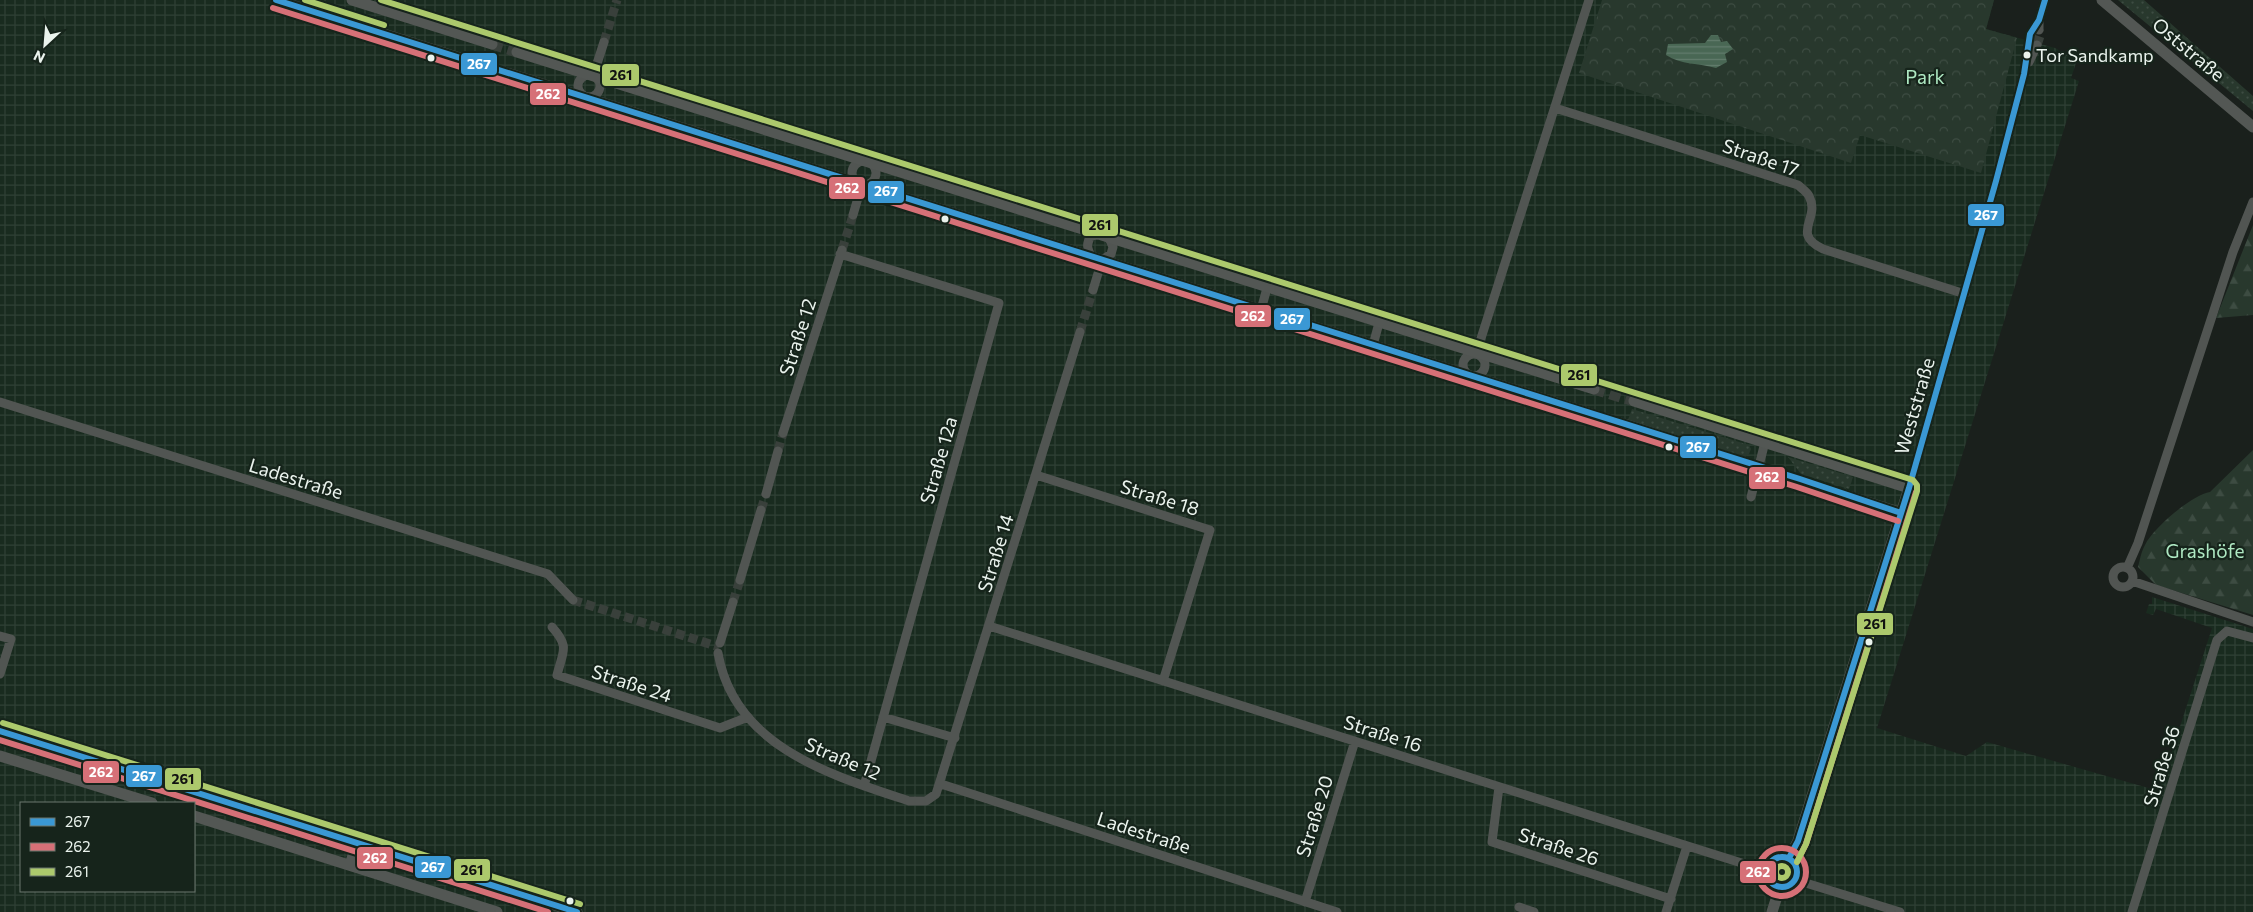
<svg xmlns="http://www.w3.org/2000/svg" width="2253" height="912" font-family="Commissioner,sans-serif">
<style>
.industrial{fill:url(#industrial-grid);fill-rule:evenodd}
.grass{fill:url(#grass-dots)}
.forest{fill:url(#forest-firs)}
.park{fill:url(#park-crowns)}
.water{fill:url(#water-rules)}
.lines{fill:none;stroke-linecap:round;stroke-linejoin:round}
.street-tunnel{stroke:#39403b;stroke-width:9;stroke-dasharray:9 4.5;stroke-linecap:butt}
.secondary-tunnel{stroke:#39403b;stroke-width:11;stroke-dasharray:11 5.5;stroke-linecap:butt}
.street{stroke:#515552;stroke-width:9}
.secondary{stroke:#535754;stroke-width:11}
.bus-1-casing{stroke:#16241b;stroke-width:10}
.bus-2-casing{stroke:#16241b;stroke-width:10}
.bus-3-casing{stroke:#16241b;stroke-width:10}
.bus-1{stroke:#3a98d4;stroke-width:6}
.bus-2{stroke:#d67077;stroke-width:6}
.bus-3{stroke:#acc96c;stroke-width:6}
.bus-dot{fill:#eaf3ed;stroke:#16241b;stroke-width:2}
.labels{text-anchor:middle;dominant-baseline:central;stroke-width:4.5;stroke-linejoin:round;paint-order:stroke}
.bus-label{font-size:18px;fill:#eaf3ed;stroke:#16241b;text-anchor:start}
.street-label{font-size:19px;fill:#eaf3ed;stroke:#16241b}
.park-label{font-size:19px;fill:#aee8c2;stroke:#16241b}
.line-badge{stroke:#16241b;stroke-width:2}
.badge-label{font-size:14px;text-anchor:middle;font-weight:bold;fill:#fff}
.pale-badge-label{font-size:14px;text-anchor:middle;font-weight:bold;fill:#111}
</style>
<defs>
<pattern id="industrial-grid" width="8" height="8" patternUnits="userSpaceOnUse" patternTransform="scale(1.25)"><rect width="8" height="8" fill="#192b1f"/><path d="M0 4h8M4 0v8" fill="none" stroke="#2f4035"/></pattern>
<pattern id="grass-dots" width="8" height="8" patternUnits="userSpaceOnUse" patternTransform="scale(1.25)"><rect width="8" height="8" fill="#28382d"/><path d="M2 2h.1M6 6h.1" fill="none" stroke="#3d4c42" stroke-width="1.8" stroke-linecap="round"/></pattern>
<pattern id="forest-firs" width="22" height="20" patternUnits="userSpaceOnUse" patternTransform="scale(1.25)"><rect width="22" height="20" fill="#28382d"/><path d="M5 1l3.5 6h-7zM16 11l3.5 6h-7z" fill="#3d4c42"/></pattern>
<pattern id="park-crowns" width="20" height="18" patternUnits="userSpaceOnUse" patternTransform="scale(1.25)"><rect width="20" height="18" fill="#28382d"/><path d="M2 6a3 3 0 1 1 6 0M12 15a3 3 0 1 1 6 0" fill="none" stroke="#3d4c42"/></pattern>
<pattern id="water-rules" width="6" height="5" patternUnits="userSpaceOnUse" patternTransform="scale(1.25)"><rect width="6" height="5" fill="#496754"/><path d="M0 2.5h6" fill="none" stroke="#637d6d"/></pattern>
</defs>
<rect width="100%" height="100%" fill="#1a201c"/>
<!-- industrial -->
<path class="industrial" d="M0 0H1994L1986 29 2055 48 2077 60 2071 78 2079 81 1877 728 1966 756 1987 742 2159 791 2212 628 2156 609 2153 615 2146 613 2149 604H2152V597L2253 629V912H0ZM21 803H194V891H21Z"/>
<!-- grass -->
<path class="grass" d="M2118 0H2144L2253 96V111Z
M1632 409 1749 445 1751 449 1749 454 1745 457 1628 420Z
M1788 457 1853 477 1849 489 1801 474Z"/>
<!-- forest -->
<path class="forest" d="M2253 225V315L2216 318Z
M2253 450V615L2156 585 2138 567C2140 560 2141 552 2145 545 2153 528 2192 495 2210 492Z"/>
<!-- park -->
<path class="park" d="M1602 0H1994L1986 29 2017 38 1981 173 1860 135 1851 163 1579 73Z"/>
<!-- water -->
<path class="water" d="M1711 35H1718L1721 42 1727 41 1733 49 1725 54 1727 62 1716 68C1699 63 1681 65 1666 55L1668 44 1705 43Z"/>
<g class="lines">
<!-- street-tunnel -->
<path class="street-tunnel" d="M2029 41 2034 28
M604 42 617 0
M2037 45 2040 36 2039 30
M842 250 853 215
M1080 332 1093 290
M778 451 783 433
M761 510 766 494
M573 600 719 647
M733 602 740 580"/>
<!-- secondary-tunnel -->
<path class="secondary-tunnel" d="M276 0 336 19
M492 44 517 52
M485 66 510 74
M1594 389 1634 401
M1588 413 1627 425"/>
<!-- street -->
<path class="street" d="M2039 30V20L2045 0
M2029 62 2037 45
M578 86a11 11 0 1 1 22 0a11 11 0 1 1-22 0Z
M593 76 604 42
M1555 108 1798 185C1801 188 1807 192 1809 196 1821 219 1790 233 1823 249L1965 294
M852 173a12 12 0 1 1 24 0a12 12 0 1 1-24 0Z
M853 215 862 184
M840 254 999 303 864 786
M1091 256C1087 248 1086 244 1091 236L1097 235
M1093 290 1102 260 1111 254 1113 247 1109 238
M1261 310 1267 288
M1373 345 1379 323
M1463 365a11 11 0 1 1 22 0a11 11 0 1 1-22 0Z
M1476 354 1589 0
M0 402 548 574 573 600
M783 433 842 250
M1036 475 1210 530 1163 681
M1909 488 1996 181 2024 74 2029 41
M766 494 778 451
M1751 497 1765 442
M2113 577a10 10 0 1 1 20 0a10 10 0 1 1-20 0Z
M2127 568 2138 543 2233 252 2253 202
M740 580 761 510
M2132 581 2253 622
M989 626 1767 871
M552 627C570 647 563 651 557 675L720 728 748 717
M0 636 11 639 0 674
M720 643 733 602
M718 653C734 747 831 775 909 801H926L936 794 1080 332
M883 717 955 738
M941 784 1337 912
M1499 787 1492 842 1671 899
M1796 880 1900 912
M1305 902 1355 741
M1519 907 1534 912
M1666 912 1687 846
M2132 912 2217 640 2227 631 2253 638"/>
<!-- secondary -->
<path class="secondary" d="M352 0 492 44
M2102 0 2253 127
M336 19 485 66
M517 52 1594 389
M510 74 1588 413
M1634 401 1909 488 1798 841 1789 858
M1627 425 1901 513
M0 731 577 912
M0 756 152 803
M194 816 497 912
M1767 872a15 15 0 1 1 30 0a15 15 0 1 1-30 0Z
M350 865 357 843
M379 874 386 852
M1772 912 1780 887"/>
<defs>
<path id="bus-1" d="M276 0 1800 479 1901 513
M0 731 577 912
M1767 872a15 15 0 1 1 30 0a15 15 0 1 1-30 0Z
M1789 858 1798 841 1909 488 1996 181 2024 74 2030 34 2039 20 2045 0"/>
<path id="bus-2" d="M273 8 1797 487 1898 521
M0 740 548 912
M1758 872a24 24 0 1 1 48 0a24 24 0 1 1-48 0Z
M1797 862 1806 844 1916 492"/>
<path id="bus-3" d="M305 0 384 25
M381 0 1913 480 1917 485V491L1806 844 1797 862
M3 723 580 904
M1776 872a6 6 0 1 1 12 0a6 6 0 1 1-12 0Z"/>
</defs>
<!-- bus-1 casing -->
<use href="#bus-1" class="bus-1-casing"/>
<!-- bus-2 casing -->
<use href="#bus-2" class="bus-2-casing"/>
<!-- bus-3 casing -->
<use href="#bus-3" class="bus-3-casing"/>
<!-- bus-1 -->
<use href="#bus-1" class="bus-1"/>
<!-- bus-2 -->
<use href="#bus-2" class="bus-2"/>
<!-- bus-3 -->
<use href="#bus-3" class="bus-3"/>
</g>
<!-- markers -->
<g class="bus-dot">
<circle cx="2027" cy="55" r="4.5"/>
<circle cx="431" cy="58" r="4.5"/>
<circle cx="945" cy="219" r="4.5"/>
<circle cx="1669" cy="447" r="4.5"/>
<circle cx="1869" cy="642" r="4.5"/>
<circle cx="570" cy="901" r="4.5"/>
</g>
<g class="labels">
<!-- bus labels -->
<g class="bus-label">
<text x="2036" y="55">Tor Sandkamp</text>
</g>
<!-- street labels -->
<g class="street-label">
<text transform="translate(2189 49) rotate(40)">Oststraße</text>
<text transform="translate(1761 157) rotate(19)">Straße 17</text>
<text transform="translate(797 337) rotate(-72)">Straße 12</text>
<text transform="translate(1914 406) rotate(-74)">Weststraße</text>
<text transform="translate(938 460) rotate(-74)">Straße 12a</text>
<text transform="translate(296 478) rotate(17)">Ladestraße</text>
<text transform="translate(1160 497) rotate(17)">Straße 18</text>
<text transform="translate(995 553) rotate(-73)">Straße 14</text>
<text transform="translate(632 683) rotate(18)">Straße 24</text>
<text transform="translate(1383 733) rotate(18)">Straße 16</text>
<text transform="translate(843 758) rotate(23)">Straße 12</text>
<text transform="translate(2161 766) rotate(-73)">Straße 36</text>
<text transform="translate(1314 816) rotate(-73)">Straße 20</text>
<text transform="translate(1144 832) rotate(18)">Ladestraße</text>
<text transform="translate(1559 846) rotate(18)">Straße 26</text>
</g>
<!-- park labels -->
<g class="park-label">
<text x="1925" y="76">Park</text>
<text x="2205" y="550">Grashöfe</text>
</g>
</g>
<g class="line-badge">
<rect x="460" y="52" width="38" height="24" rx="5" fill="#3a98d4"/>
<rect x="601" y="63" width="39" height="24" rx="5" fill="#acc96c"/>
<rect x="529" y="82" width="38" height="24" rx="5" fill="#d67077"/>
<rect x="828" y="176" width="38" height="24" rx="5" fill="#d67077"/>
<rect x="867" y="180" width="38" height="24" rx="5" fill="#3a98d4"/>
<rect x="1967" y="203" width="38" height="24" rx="5" fill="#3a98d4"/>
<rect x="1081" y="213" width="38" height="24" rx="5" fill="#acc96c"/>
<rect x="1234" y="304" width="38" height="24" rx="5" fill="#d67077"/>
<rect x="1273" y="307" width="38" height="24" rx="5" fill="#3a98d4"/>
<rect x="1560" y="363" width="38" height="24" rx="5" fill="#acc96c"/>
<rect x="1679" y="435" width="38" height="24" rx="5" fill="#3a98d4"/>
<rect x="1748" y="466" width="38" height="24" rx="5" fill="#d67077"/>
<rect x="1856" y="612" width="38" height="24" rx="5" fill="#acc96c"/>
<rect x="82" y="760" width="38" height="24" rx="5" fill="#d67077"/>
<rect x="125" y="764" width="38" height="24" rx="5" fill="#3a98d4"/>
<rect x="164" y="767" width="38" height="24" rx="5" fill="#acc96c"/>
<rect x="356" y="846" width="38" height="24" rx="5" fill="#d67077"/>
<rect x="414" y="855" width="38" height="24" rx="5" fill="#3a98d4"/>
<rect x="453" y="858" width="38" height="24" rx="5" fill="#acc96c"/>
<rect x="1739" y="860" width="38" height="24" rx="5" fill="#d67077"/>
</g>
<g class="badge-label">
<text x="479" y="69">267</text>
<text x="548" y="99">262</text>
<text x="847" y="193">262</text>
<text x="886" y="196">267</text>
<text x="1986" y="220">267</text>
<text x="1253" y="321">262</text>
<text x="1292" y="324">267</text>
<text x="1698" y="452">267</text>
<text x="1767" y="482">262</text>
<text x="101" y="777">262</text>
<text x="144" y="781">267</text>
<text x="375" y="863">262</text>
<text x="433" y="872">267</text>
<text x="1758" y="877">262</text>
</g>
<g class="pale-badge-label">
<text x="621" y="80">261</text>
<text x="1100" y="230">261</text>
<text x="1579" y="380">261</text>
<text x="1875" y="629">261</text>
<text x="183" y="784">261</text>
<text x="472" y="875">261</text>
</g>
<!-- legend -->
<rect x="20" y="802" width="175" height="90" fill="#16241b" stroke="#6b776f"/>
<rect x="30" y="818" width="25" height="8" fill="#3a98d4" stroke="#6b776f"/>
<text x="65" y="827" font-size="15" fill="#eaf3ed">267</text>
<rect x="30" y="843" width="25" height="8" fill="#d67077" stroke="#6b776f"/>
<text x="65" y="852" font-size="15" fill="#eaf3ed">262</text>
<rect x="30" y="868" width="25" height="8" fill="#acc96c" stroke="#6b776f"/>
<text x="65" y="877" font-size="15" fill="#eaf3ed">261</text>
<!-- north arrow -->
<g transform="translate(45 45) rotate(206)" stroke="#16241b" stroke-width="4" paint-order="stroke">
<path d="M0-4L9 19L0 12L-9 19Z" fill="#eaf3ed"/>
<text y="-8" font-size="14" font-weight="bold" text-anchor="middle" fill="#eaf3ed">N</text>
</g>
</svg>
